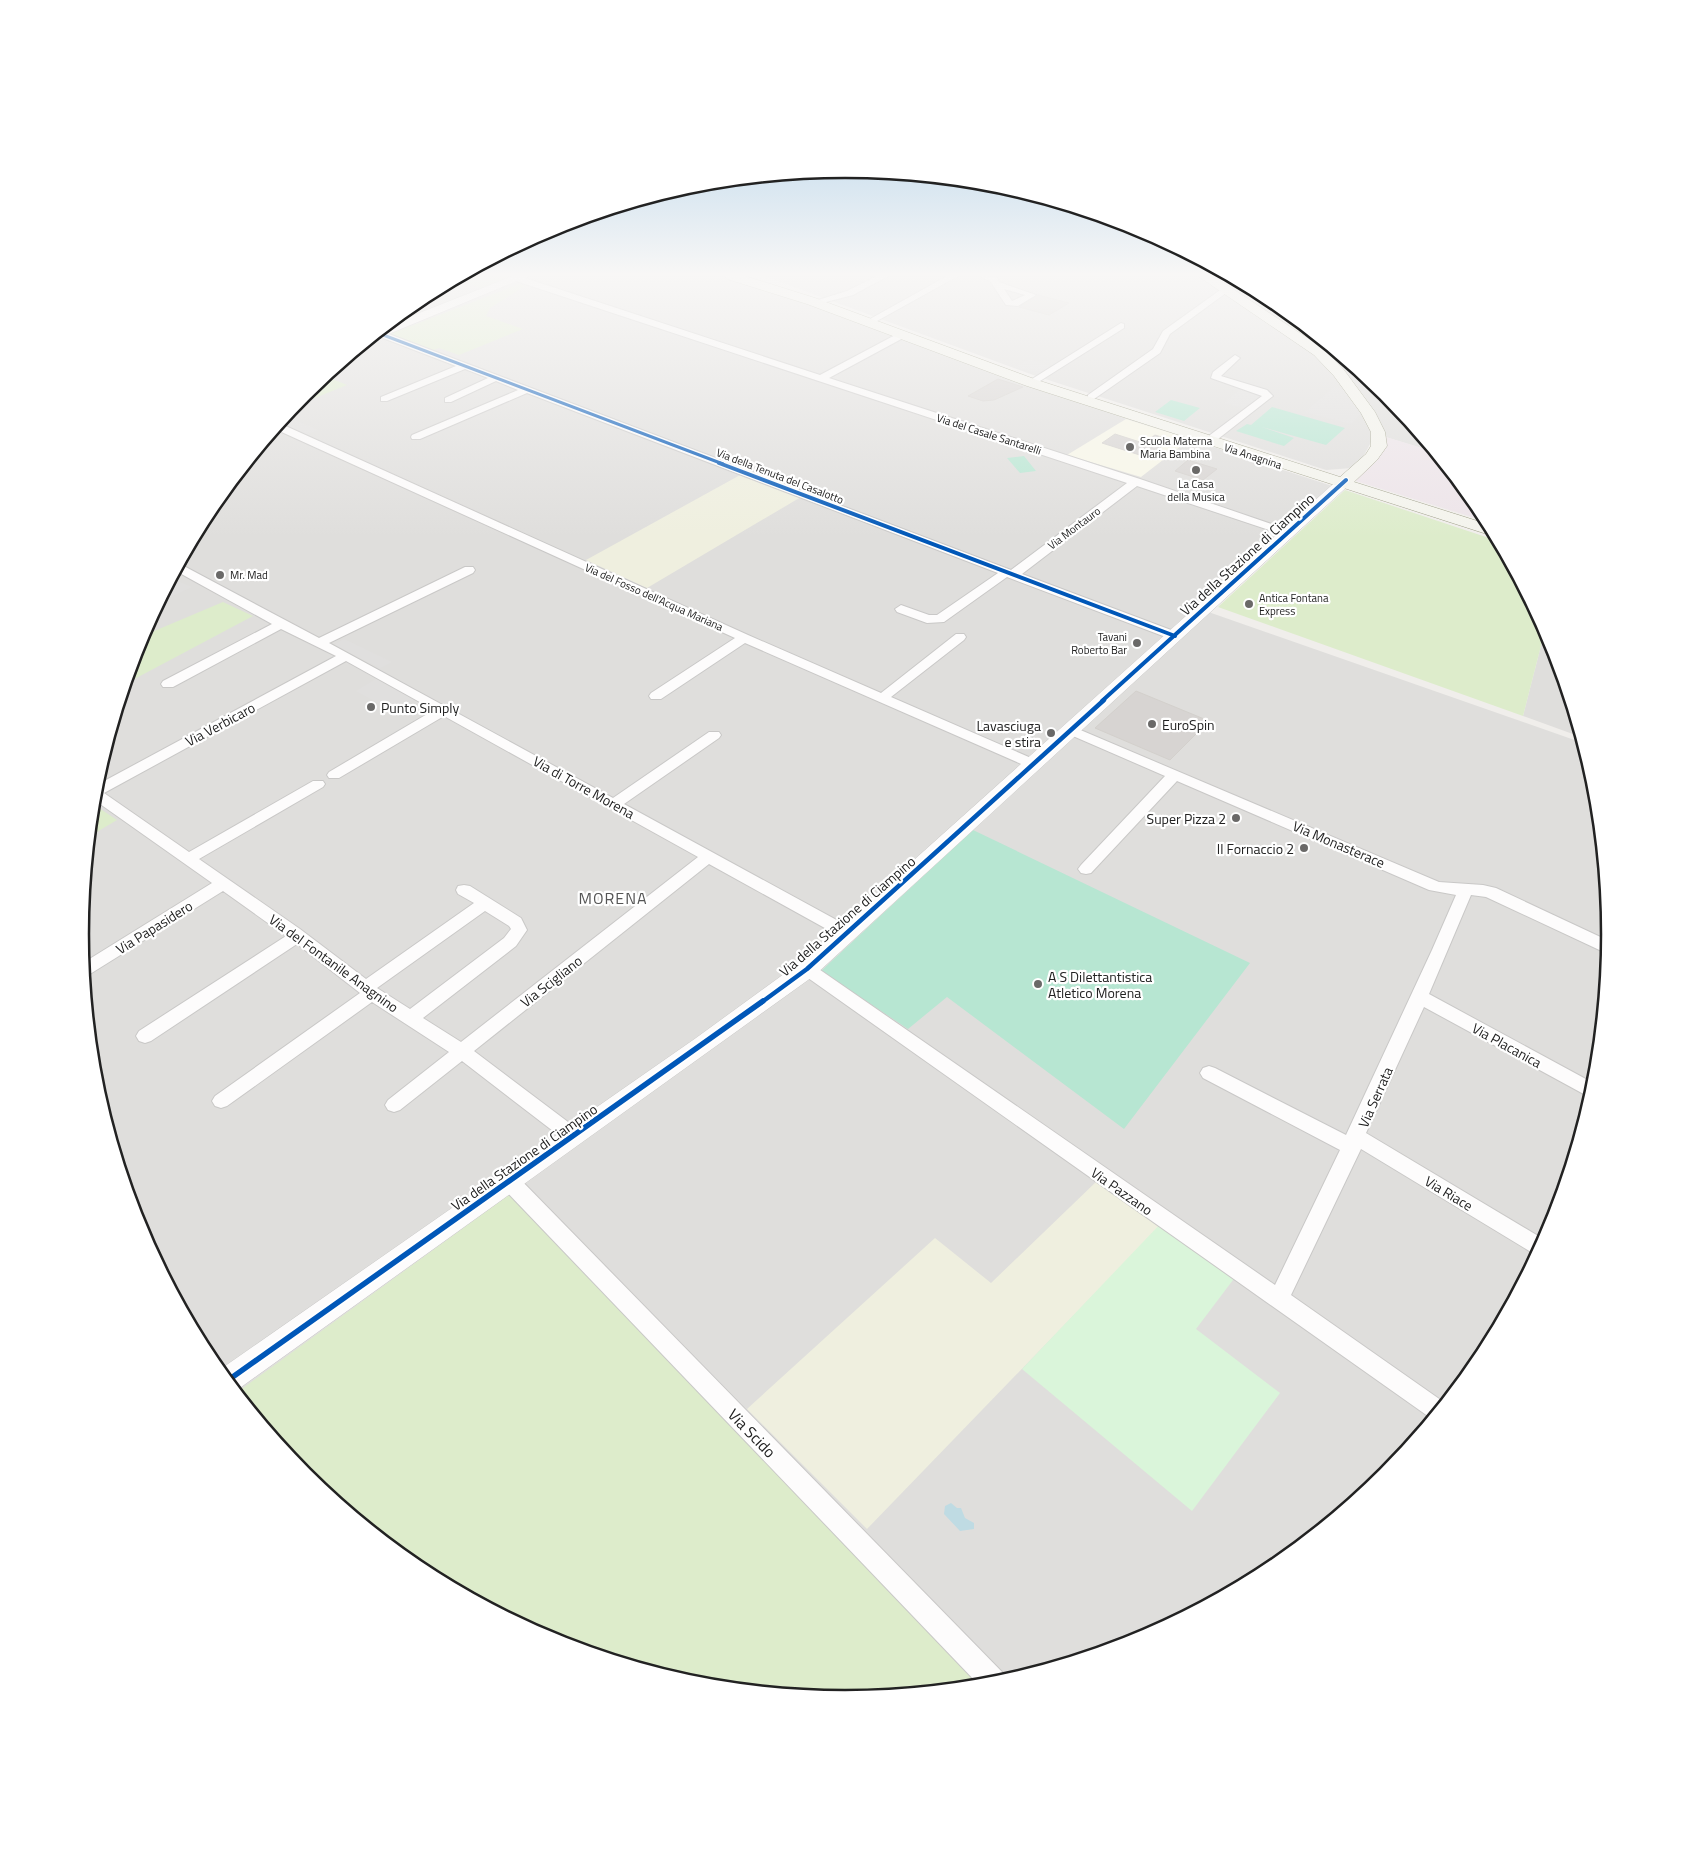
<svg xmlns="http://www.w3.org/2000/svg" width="1690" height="1868" font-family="'Titillium Web',sans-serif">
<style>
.residential{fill:#dfdedc}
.industrial{fill:#ede4e9}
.education{fill:#f8f7e8}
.farmland{fill:#efefdf}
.grass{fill:#ddeccb}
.park{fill:#daf5da}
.pitch{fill:#b7e6d2}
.parking{fill:#e0dfde}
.water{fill:#bfdbe3}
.building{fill:#d7d4d2;stroke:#d3d0cc}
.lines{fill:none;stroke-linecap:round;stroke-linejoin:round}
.minor-casing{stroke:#c9c8c7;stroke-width:2}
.tertiary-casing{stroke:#c9c8c7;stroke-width:1}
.secondary-casing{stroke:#999a82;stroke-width:1}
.minor{fill:#fdfcfc;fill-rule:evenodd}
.tertiary{fill:#fdfcfc;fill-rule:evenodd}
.secondary{fill:#f4f4ed;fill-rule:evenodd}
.cycleway-far3-casing{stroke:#fff;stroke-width:5}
.cycleway-far2-casing{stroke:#fff;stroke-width:6}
.cycleway-far1-casing{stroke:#fff;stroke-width:8}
.cycleway-casing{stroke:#fff;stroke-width:9}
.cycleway-far3{stroke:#0057b8;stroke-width:3}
.cycleway-far2{stroke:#0057b8;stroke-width:4}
.cycleway-far1{stroke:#0057b8;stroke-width:4.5}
.cycleway{stroke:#0057b8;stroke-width:5.5}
.poi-dot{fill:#6a6968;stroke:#fff;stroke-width:2}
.labels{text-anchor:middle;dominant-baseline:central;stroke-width:4.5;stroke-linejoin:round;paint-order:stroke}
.far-street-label{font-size:11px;fill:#222;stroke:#fff}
.far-poi-label{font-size:11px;fill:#222;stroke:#fff;text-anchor:start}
.street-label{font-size:14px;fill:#222;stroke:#fff}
.poi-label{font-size:14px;fill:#222;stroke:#fff;text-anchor:start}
.quarter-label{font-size:16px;letter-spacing:1px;fill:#555;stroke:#fff}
.near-street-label{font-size:16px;fill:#222;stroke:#fff}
.rim{fill:none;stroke:#222;stroke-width:2.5}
</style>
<rect width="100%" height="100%" fill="#f0eeeb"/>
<!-- residential -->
<path class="residential" d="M460 276H721L792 298 1122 417 1332 486 1197 608 1583 743 1595 785 1610 934 1595 1084 1552 1227 1481 1359 1386 1475 1270 1570 1137 1641 994 1684 845 1699 695 1684 552 1641 420 1570 304 1475 209 1359 138 1226 95 1083 80 934 95 784 138 641 209 509 304 393 420 298Z
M764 276H1230L1270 298 1386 393 1435 452 1372 433 1371 442 1363 457 1352 468 1326 470 1036 376Z
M1545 630 1552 642 1581 737 1523 716Z"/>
<!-- industrial -->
<path class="industrial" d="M1386 437 1435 452 1481 509 1488 522 1353 480 1373 464Z"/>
<!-- education -->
<path class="education" d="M1126 419 1190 439 1141 477 1067 455Z"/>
<!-- farmland -->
<path class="farmland" d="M1298 321 1334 350 1326 351 1287 325Z
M742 474 801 497 647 588 586 560Z
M1097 1181 1160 1226 867 1529 747 1409 935 1238 991 1283Z"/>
<!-- grass -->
<path class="grass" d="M460 276H508L511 277 483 289 463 282 447 289 441 287Z
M519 284 525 286 490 308 486 316 523 329 459 355 439 348 431 351 388 335Z
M325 376 347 385 293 407 304 393Z
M1345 490 1498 541 1545 630 1523 716 1218 607Z
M223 602 253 616 125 684 140 637Z
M93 804 117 820 90 836Z
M509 1195 985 1685 845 1699 695 1684 552 1641 420 1570 304 1475 236 1393Z"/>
<!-- park -->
<path class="park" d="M1164 1220 1239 1272 1196 1329 1280 1393 1192 1511 1022 1369Z"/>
<!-- pitch -->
<path class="pitch" d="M1171 400 1200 408 1184 421 1155 412Z
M1272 407 1345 428 1326 445 1262 427 1294 438 1284 446 1236 431 1247 424 1251 425Z
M1024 456 1036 471 1020 473 1007 458Z
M973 830 1250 963 1124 1129 947 997 908 1029 821 971Z"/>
<!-- parking -->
<path class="parking" d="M1029 359 1050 366 1038 374 1015 367Z
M1334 387 1344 389 1362 413 1351 424 1305 412Z
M1242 388 1264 394 1246 409 1224 403Z
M286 416 318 430 305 435 279 424Z
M172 579 192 587 159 602Z
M344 639 392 662 380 668 334 645Z
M379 677 417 698 393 711 356 691Z"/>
<!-- water -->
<path class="water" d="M951 1503 957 1508H961L965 1518 974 1523V1529L960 1531 944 1514 945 1506Z"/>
<!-- building -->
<path class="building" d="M1038 295 1069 303 1049 315 1019 307Z
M998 379 1023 387 994 400 983 401 968 396Z
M1115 434 1143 443 1155 435 1171 440 1146 457 1102 443Z
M1188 460 1217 469 1203 480 1175 471Z
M1136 691 1209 721 1170 760 1095 728Z"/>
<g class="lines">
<defs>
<path id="minor" d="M519 276 820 375 899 333H905V337L829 378 1140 479 1292 531 1294 533 1288 536 1284 535 1137 486 1022 574 1179 633 1181 636 1179 639H1171L1007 577 944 622 927 623 897 612 895 609 901 605 929 615H937L998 573 527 393 420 439H412L411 437 412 435 518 390 496 381 451 402H445V398L488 378 465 369 387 401H381V397L456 366 375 335 381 331 1011 570 1127 483 516 281 515 279Z
M877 276H888L853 295 822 303 818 300 847 291Z
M947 276H958L877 321 874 322 870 319Z
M979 276 996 277 999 282 1036 295 1018 306 1006 305 990 281ZM1004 289 1025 295 1012 301Z
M1223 288 1230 290 1170 334 1160 353 1094 399H1088V395L1153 349 1163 331Z
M1121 323 1124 324V328L1040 381H1034L1032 379Z
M1333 350 1339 354 1321 357 1316 354 1318 352Z
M1235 355 1240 358 1221 376 1267 390 1273 396 1218 439H1210L1209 437 1210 435 1262 396 1211 378 1213 372Z
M279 423 748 635 881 693 956 634H964L966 637 964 640 891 697 1038 761 1040 764 1038 767H1028L745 643 661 699H651L649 696 651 693 735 638 275 429Z
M1476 503 1490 526 1484 525 1482 523 1473 506Z
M180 564 319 638 465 567H473L475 570 473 573 329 643 613 798 709 732H719L721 735 719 738 624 804 853 929 855 933 853 937 847 939 841 937 709 864 474 1051 580 1131 582 1136 580 1141 573 1144 566 1141 462 1061 400 1110 394 1112 388 1110 385 1105 388 1100 449 1052 372 1002 227 1106 221 1108 215 1106 212 1101 215 1096 360 993 297 944 151 1041 145 1043 139 1041 136 1036 139 1031 286 936 223 891 90 974 84 976 83 963 212 883 93 799 95 786 336 656 281 629 173 687H163L161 684 163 681 272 624 176 571ZM346 661 434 710 329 772 327 775 329 778H339L444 716 698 857 461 1042 423 1018 516 946 527 930 521 918 470 886 464 885 458 886 456 890 458 894 474 903 366 979 300 929 199 859 323 787 325 784 323 781H313L189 852 104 793ZM485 911 509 926 511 929 504 938 410 1009 377 988Z
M1071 726 1439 882 1483 885 1496 888 1609 941 1608 954 1486 897 1471 895 1429 994 1595 1084 1591 1098 1424 1007 1366 1133 1545 1240 1536 1255 1361 1149 1291 1295 1445 1403 1432 1419 801 973 799 969 801 965 807 963 813 965 1275 1285 1340 1150 1203 1078 1200 1073 1203 1068 1209 1066 1215 1068 1346 1135 1432 950 1456 895 1429 890 1177 781 1091 873 1086 874 1081 873 1078 869 1081 865 1165 776 1066 733 1064 730 1066 727Z
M509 1173 516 1175 1005 1675 1007 1680 980 1686 502 1187 499 1181 502 1175Z"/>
<path id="tertiary" d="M513 276H529L379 338H372L384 327Z
M1346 476 1351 477 1353 480 1351 483 815 975 237 1390 235 1391 218 1371 696 1038 799 963 1341 477Z"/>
<path id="secondary" d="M725 276H745L815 298 1037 380 1340 477 1366 454 1371 446V432L1361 413 1334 376 1314 355 1198 276H1213L1324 349 1344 370 1375 412 1385 432 1387 446 1377 460 1354 482 1490 525 1496 537 1027 386 807 304 727 279Z"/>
</defs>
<!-- minor casing -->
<use href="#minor" class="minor-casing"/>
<!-- tertiary casing -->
<use href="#tertiary" class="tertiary-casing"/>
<!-- secondary casing -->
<use href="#secondary" class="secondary-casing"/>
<!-- minor -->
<use href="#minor" class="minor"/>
<!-- tertiary -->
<use href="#tertiary" class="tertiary"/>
<!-- secondary -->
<use href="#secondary" class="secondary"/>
<defs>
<path id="cycleway-far3" d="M378 333 723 464"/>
<path id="cycleway-far2" d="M719 463 1175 636
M1102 701 1346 480"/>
<path id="cycleway-far1" d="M762 1002 807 969 1104 700"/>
<path id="cycleway" d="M227 1381 763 1001"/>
</defs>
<!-- cycleway-far3 casing -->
<use href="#cycleway-far3" class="cycleway-far3-casing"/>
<!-- cycleway-far2 casing -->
<use href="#cycleway-far2" class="cycleway-far2-casing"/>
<!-- cycleway-far1 casing -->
<use href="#cycleway-far1" class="cycleway-far1-casing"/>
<!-- cycleway casing -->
<use href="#cycleway" class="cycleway-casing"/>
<!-- cycleway-far3 -->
<use href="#cycleway-far3" class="cycleway-far3"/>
<!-- cycleway-far2 -->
<use href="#cycleway-far2" class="cycleway-far2"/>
<!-- cycleway-far1 -->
<use href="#cycleway-far1" class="cycleway-far1"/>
<!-- cycleway -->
<use href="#cycleway" class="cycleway"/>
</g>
<!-- sky -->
<linearGradient id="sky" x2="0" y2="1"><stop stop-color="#97c4e6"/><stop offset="0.51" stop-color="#f8f7f6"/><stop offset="1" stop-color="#f8f7f6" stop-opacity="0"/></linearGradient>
<rect width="1690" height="538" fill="url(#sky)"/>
<!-- markers -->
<g class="poi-dot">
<circle cx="1130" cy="447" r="5"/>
<circle cx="1196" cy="470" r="5"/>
<circle cx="220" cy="575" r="5"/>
<circle cx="1249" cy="604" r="5"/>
<circle cx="1137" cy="643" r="5"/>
<circle cx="371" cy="707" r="5"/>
<circle cx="1152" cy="724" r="5"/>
<circle cx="1051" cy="733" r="5"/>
<circle cx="1236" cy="818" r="5"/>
<circle cx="1304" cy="848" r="5"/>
<circle cx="1038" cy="984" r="5"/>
</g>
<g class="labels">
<!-- far-street labels -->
<g class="far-street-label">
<text transform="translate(989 434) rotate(18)">Via del Casale Santarelli</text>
<text transform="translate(1253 456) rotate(18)">Via Anagnina</text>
<text transform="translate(780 476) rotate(21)">Via della Tenuta del Casalotto</text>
<text transform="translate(1074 528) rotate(-37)">Via Montauro</text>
<text transform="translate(654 597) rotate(24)">Via del Fosso dell'Acqua Mariana</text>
</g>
<!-- far-poi labels -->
<g class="far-poi-label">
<text x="1140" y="441">Scuola Materna<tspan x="1140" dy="13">Maria Bambina</tspan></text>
<text x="1196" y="484" text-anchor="middle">La Casa<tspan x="1196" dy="13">della Musica</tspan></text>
<text x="230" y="575">Mr. Mad</text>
<text x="1259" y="598">Antica Fontana<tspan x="1259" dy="13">Express</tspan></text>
<text x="1127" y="637" text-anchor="end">Tavani<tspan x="1127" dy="13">Roberto Bar</tspan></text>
</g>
<!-- street labels -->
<g class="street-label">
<text transform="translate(1247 554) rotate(-42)">Via della Stazione di Ciampino</text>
<text transform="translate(220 724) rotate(-28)">Via Verbicaro</text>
<text transform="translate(584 787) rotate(29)">Via di Torre Morena</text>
<text transform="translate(1339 844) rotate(23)">Via Monasterace</text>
<text transform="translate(847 916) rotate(-41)">Via della Stazione di Ciampino</text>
<text transform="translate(154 927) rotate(-32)">Via Papasidero</text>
<text transform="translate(334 963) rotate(36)">Via del Fontanile Anagnino</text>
<text transform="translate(551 981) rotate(-38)">Via Scigliano</text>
<text transform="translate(1507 1045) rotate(29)">Via Placanica</text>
<text transform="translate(1375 1097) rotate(-66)">Via Serrata</text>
<text transform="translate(524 1157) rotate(-35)">Via della Stazione di Ciampino</text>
<text transform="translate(1122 1191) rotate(35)">Via Pazzano</text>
<text transform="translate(1449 1193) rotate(31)">Via Riace</text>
</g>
<!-- poi labels -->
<g class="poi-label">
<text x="381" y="707">Punto Simply</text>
<text x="1162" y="724">EuroSpin</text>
<text x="1041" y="725" text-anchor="end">Lavasciuga<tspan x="1041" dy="16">e stira</tspan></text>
<text x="1226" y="818" text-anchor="end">Super Pizza 2</text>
<text x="1294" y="848" text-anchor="end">Il Fornaccio 2</text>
<text x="1048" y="976">A S Dilettantistica<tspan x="1048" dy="16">Atletico Morena</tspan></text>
</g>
<!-- quarter labels -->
<g class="quarter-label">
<text x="613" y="898">MORENA</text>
</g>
<!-- near-street labels -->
<g class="near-street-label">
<text transform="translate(752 1433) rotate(46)">Via Scido</text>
</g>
</g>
<!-- crop -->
<path d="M0 0H1690V1868H0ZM89 934a756 756 0 1 1 1512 0a756 756 0 1 1-1512 0Z" fill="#fff" fill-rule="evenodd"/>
<path class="rim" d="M89 934a756 756 0 1 1 1512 0a756 756 0 1 1-1512 0Z"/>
</svg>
